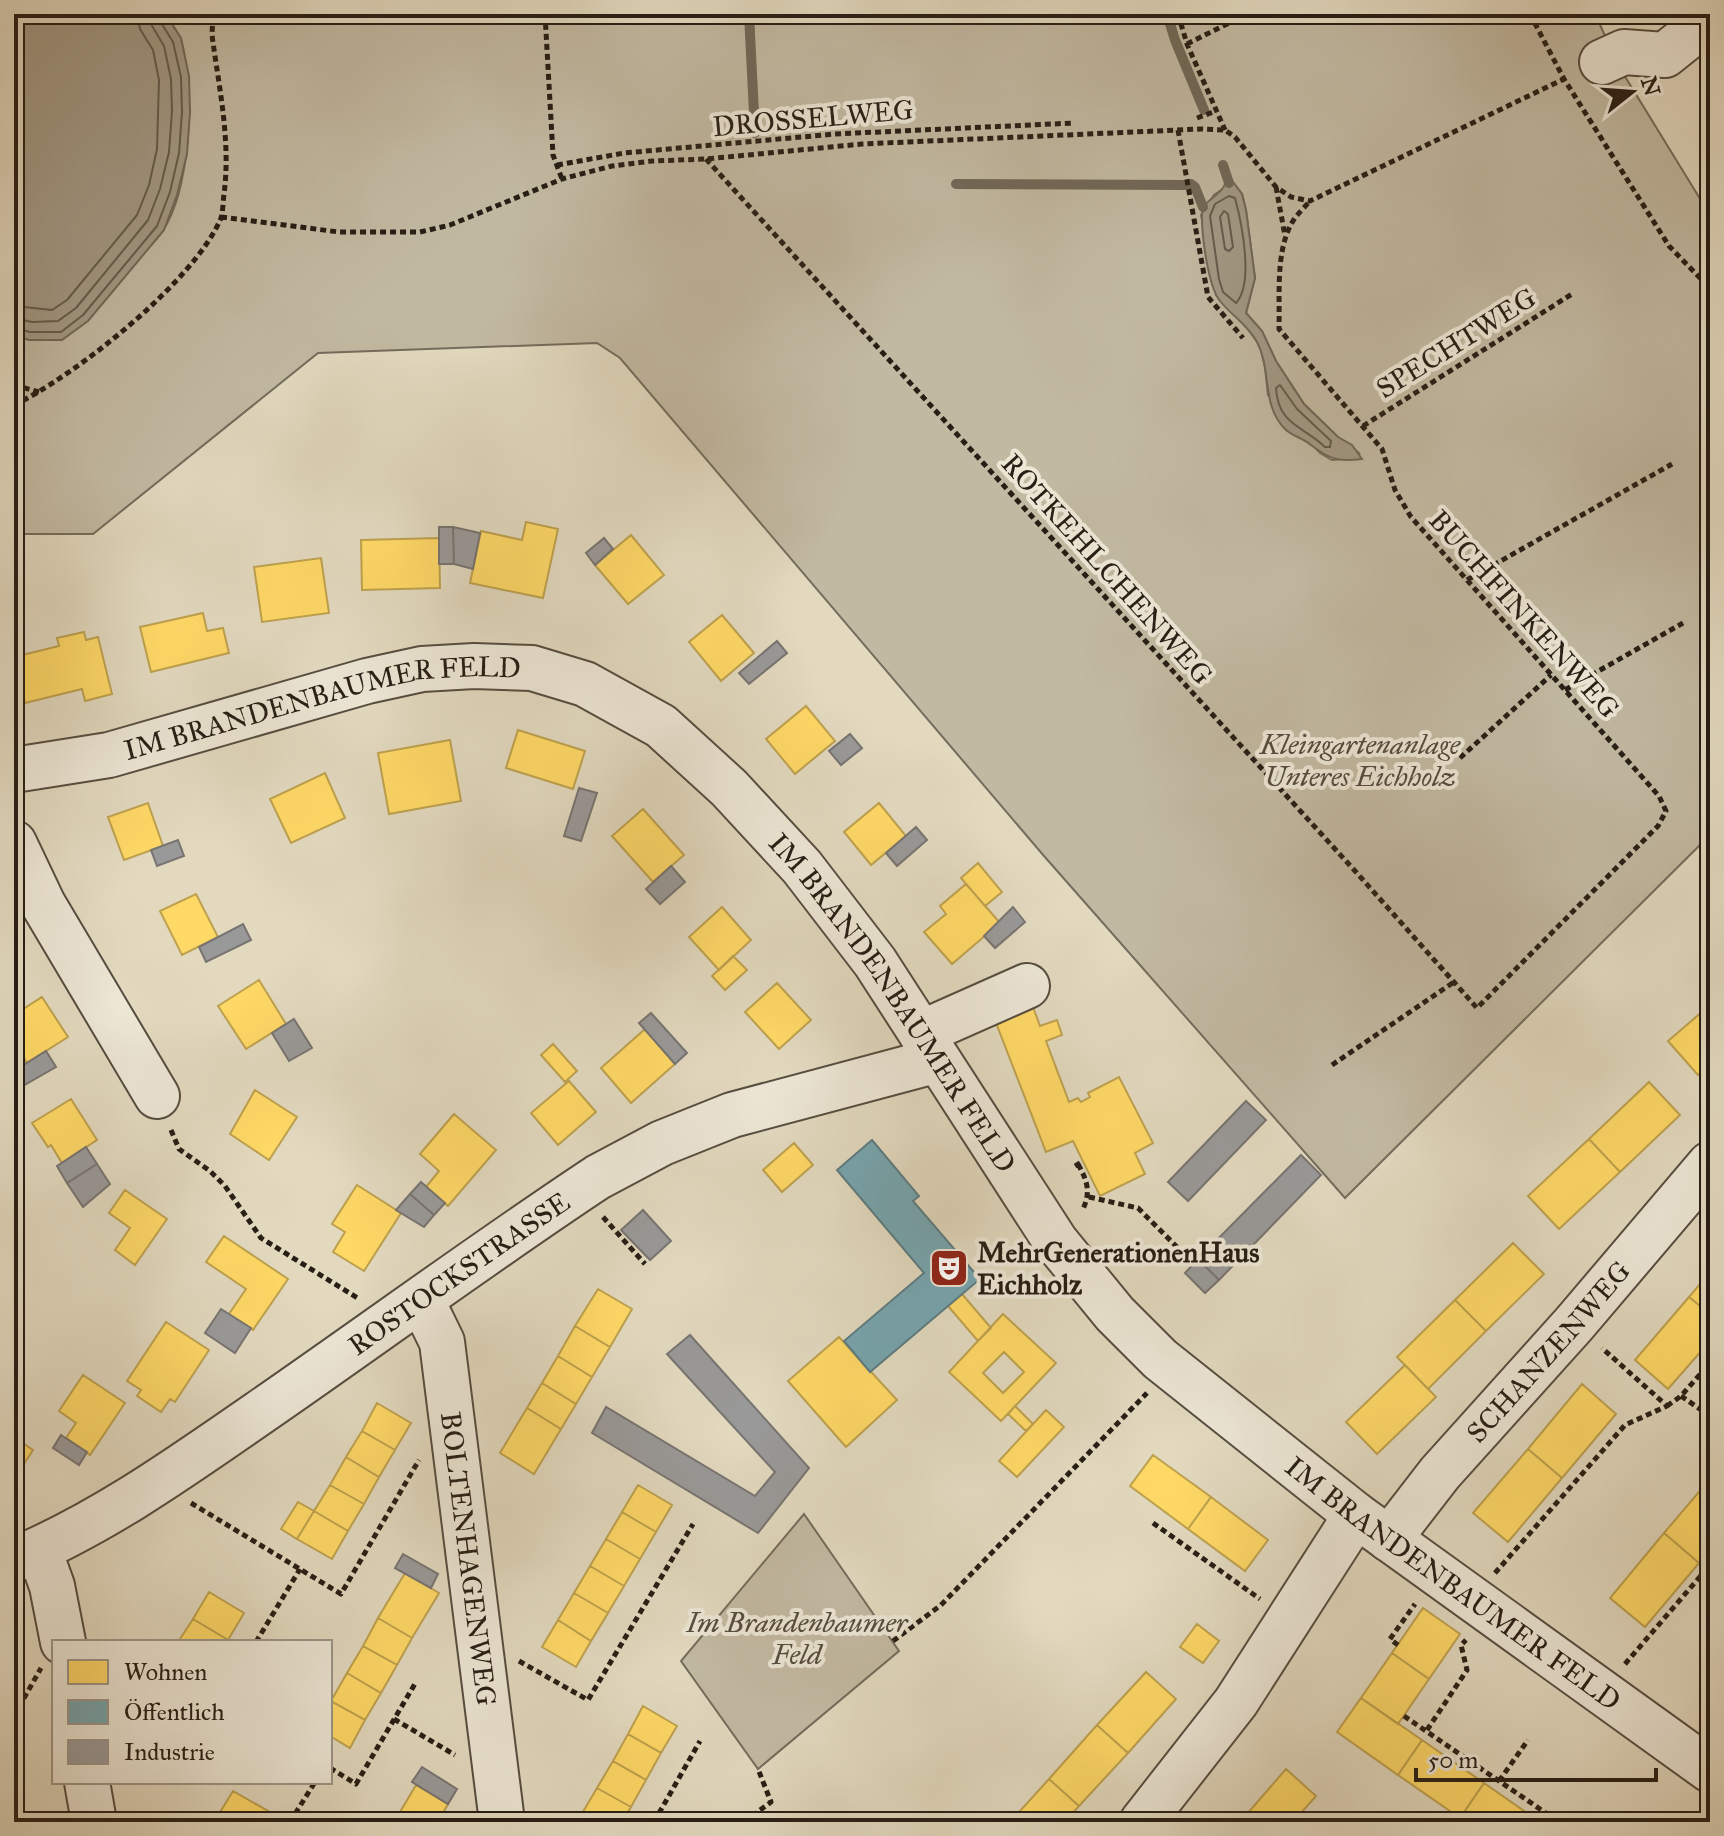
<svg xmlns="http://www.w3.org/2000/svg" width="1724" height="1836" font-family="'IM FELL Great Primer',serif">
<style>
.green{fill:#c2b9a2;stroke:#746c5c;stroke-width:2;fill-rule:evenodd}
.water{fill:#a29985;stroke:#716858;stroke-width:2}
.homes{fill:#ffd966;stroke:#bea14e;stroke-width:2;fill-rule:evenodd}
.public{fill:#76a5af;stroke:#5e7c81;stroke-width:2}
.industry{fill:#999;stroke:#777471;stroke-width:2}
.lines{fill:none;stroke-linecap:round;stroke-linejoin:round}
.shore{stroke:#645c4d;stroke-width:2}
.stream{stroke:#716858;stroke-width:10}
.minor-casing{stroke:#564d40;stroke-width:48}
.path{stroke:#271e15;stroke-width:5;stroke-dasharray:6 4;stroke-linecap:butt}
.minor{stroke:#ece6d5;stroke-width:44}
.labels{text-anchor:middle;dominant-baseline:central;stroke-width:8;stroke-linejoin:round;paint-order:stroke}
.street-label{font-size:28px;fill:#271e15;stroke:#ece6d5}
.park-label{font-size:28px;font-style:italic;fill:#564c3f;stroke:#ece6d5}
.poi-label{font-size:28px;font-weight:bold;fill:#271e15;stroke:#ece6d5;text-anchor:start}
</style>
<rect width="100%" height="100%" fill="#e2d9bf"/>
<filter id="stains"><feTurbulence type="fractalNoise" baseFrequency=".0025" numOctaves="4"/><feColorMatrix values="0 0 0 0 .2 0 0 0 0 .09 0 0 0 0 .02 0 0 0 .5 -.17"/></filter>
<radialGradient id="worn" r=".72"><stop offset=".6" stop-color="#630" stop-opacity="0"/><stop offset="1" stop-color="#630" stop-opacity=".3"/></radialGradient>
<!-- green -->
<path class="green" d="M165 14H1595L1621 70 1710 215V835L1345 1198 1044 856 620 358 597 343 318 353 93 534H14V335L29 340C67 311 136 269 162 232 191 189 195 89 181 40 178 31 170 22 165 14ZM1233 182 1242 194 1246 210 1255 278 1246 313 1262 331 1276 361 1304 404 1338 437 1359 453 1344 459 1332 460 1320 453 1268 395 1265 367 1260 346 1245 325 1216 295 1201 215 1214 195Z
M804 1514 899 1651 758 1769 681 1661Z"/>
<!-- water -->
<path class="water" d="M14 14H165L181 38 189 76 190 112 187 154 177 195 164 230 88 321 62 340H29L14 335Z
M1233 182 1242 194 1246 210 1255 278 1246 313 1262 331 1276 361 1304 404 1338 437 1352 445 1362 459C1338 462 1329 459 1311 445 1303 438 1292 436 1285 429 1261 405 1272 370 1257 342 1248 325 1232 316 1220 301 1208 286 1202 237 1202 217 1201 199 1220 198 1225 184Z"/>
<!-- homes -->
<path class="homes" d="M526 522 558 529 543 598 470 583 481 531 522 540Z
M631 535 664 575 628 604 595 565Z
M439 538 440 588 362 590 361 540Z
M321 558 329 613 262 622 254 567Z
M203 613 207 631 223 628 229 653 151 672 140 627Z
M722 615 754 653 721 681 689 642Z
M84 632 86 640 98 637 112 694 85 701 82 689 25 703 14 657 59 646 57 638Z
M806 706 835 741 795 774 766 739Z
M518 730 585 751 573 789 506 768Z
M450 740 461 801 389 814 378 753Z
M325 773 345 818 291 843 270 799Z
M148 803 163 846 124 860 108 817Z
M879 803 906 836 871 865 844 832Z
M643 809 684 855 653 882 612 836Z
M978 863 1002 892 985 906 961 878Z
M966 884 1000 923 952 964 924 932 946 914 940 906Z
M196 894 218 937 182 955 160 911Z
M722 907 751 940 719 970 689 937Z
M733 956 747 970 725 990 712 976Z
M259 980 286 1024 246 1049 218 1006Z
M777 983 811 1020 779 1049 745 1012Z
M1029 996 1040 1026 1057 1020 1062 1035 1046 1041 1069 1102 1078 1098 1081 1102 1090 1097 1088 1093 1119 1077 1153 1143 1135 1153 1145 1174 1100 1196 1073 1141 1046 1152 991 1010Z
M42 997 68 1037 27 1063 14 1041V1015Z
M1710 1005V1064L1698 1075 1668 1041Z
M645 1029 675 1064 631 1103 601 1068Z
M553 1044 577 1071 565 1082 541 1055Z
M569 1081 596 1112 558 1145 531 1113Z
M1649 1082 1680 1115 1620 1172 1589 1139Z
M255 1090 297 1117 269 1160 230 1134Z
M71 1099 97 1140 62 1163 51 1145 48 1147 32 1123Z
M454 1114 496 1150 448 1206 426 1187 439 1171 420 1154Z
M1589 1139 1620 1172 1559 1229 1528 1196Z
M794 1143 813 1165 782 1192 763 1170Z
M357 1185 401 1213 364 1271 333 1252 345 1232 332 1224Z
M125 1190 167 1219 135 1265 115 1250 130 1228 109 1213Z
M224 1236 288 1279 253 1330 229 1314 246 1289 206 1262Z
M1513 1243 1544 1274 1486 1331 1455 1300Z
M1710 1272V1314L1689 1297Z
M598 1289 632 1309 610 1347 575 1326Z
M962 1294 991 1328 978 1341 948 1306Z
M1689 1297 1710 1314V1341L1668 1389 1635 1360Z
M1455 1300 1486 1331 1428 1389 1397 1357Z
M1003 1314 1056 1363 1001 1421 949 1372ZM1004 1352 1024 1372 1003 1393 983 1373Z
M166 1322 209 1350 175 1402 170 1399 161 1412 137 1396 141 1390 127 1381Z
M575 1326 610 1347 592 1377 558 1356Z
M839 1337 897 1400 846 1447 788 1381Z
M558 1356 592 1377 576 1404 542 1383Z
M1405 1365 1436 1397 1377 1454 1346 1422Z
M83 1375 125 1403 90 1455 66 1438 76 1423 59 1411Z
M542 1383 576 1404 561 1429 527 1408Z
M1582 1384 1616 1414 1562 1478 1528 1449Z
M377 1403 411 1423 395 1450 362 1431Z
M1015 1406 1033 1424 1026 1431 1008 1414Z
M527 1408 561 1429 534 1474 500 1453Z
M1046 1410 1064 1427 1017 1477 999 1461Z
M362 1431 395 1450 379 1477 346 1457Z
M14 1437 33 1450 14 1479Z
M1528 1449 1562 1478 1508 1542 1473 1513Z
M1153 1455 1211 1497 1188 1529 1130 1486Z
M346 1457 379 1477 364 1504 330 1485Z
M1710 1479V1550L1699 1563 1664 1533Z
M330 1485 364 1504 348 1531 314 1511Z
M638 1485 672 1505 656 1532 622 1512Z
M1211 1497 1268 1540 1245 1571 1188 1529Z
M298 1502 314 1511 297 1539 281 1529Z
M314 1511 348 1531 332 1559 297 1539Z
M622 1512 656 1532 640 1559 606 1539Z
M1664 1533 1699 1563 1645 1627 1610 1598Z
M606 1539 640 1559 624 1586 590 1566Z
M590 1566 624 1586 608 1613 574 1593Z
M405 1573 439 1593 412 1638 378 1618Z
M209 1592 244 1613 228 1640 193 1619Z
M574 1593 608 1613 591 1641 558 1620Z
M1423 1608 1460 1634 1429 1679 1392 1653Z
M378 1618 412 1638 397 1665 363 1646Z
M193 1619 228 1640 227 1642H178Z
M558 1620 591 1641 576 1667 542 1647Z
M1197 1624 1219 1641 1203 1663 1180 1647Z
M363 1646 397 1665 381 1693 347 1673Z
M1392 1653 1429 1679 1398 1724 1361 1698Z
M1146 1672 1176 1699 1128 1753 1097 1725Z
M347 1673 381 1693 365 1720 331 1701Z
M1361 1698 1422 1740 1398 1775 1337 1732Z
M331 1701 365 1720 350 1748 330 1736Z
M643 1706 677 1726 661 1753 628 1734Z
M1097 1725 1128 1753 1079 1806 1049 1779Z
M628 1734 661 1753 646 1780 613 1761Z
M1422 1740 1484 1783 1460 1818 1398 1775Z
M613 1761 646 1780 631 1807 597 1788Z
M1286 1769 1316 1796 1293 1822H1240Z
M1049 1779 1079 1806 1065 1822H1010Z
M1484 1783 1540 1822H1465L1460 1818Z
M416 1785 448 1804 438 1822H416L400 1812Z
M597 1788 631 1807 622 1822H594L581 1815Z
M233 1791 268 1811 262 1822H225L217 1817Z
M400 1812 416 1822H394Z
M1222 1812 1234 1822H1213Z
M581 1815 594 1822H577Z"/>
<!-- public -->
<path class="public" d="M872 1140 919 1196 913 1201 980 1279 870 1372 844 1341 924 1273 837 1170Z"/>
<!-- industry -->
<path class="industry" d="M439 527H453L454 564H439Z
M453 527 480 533 473 569 454 564Z
M604 538 613 549 595 565 586 553Z
M777 641 787 653 749 684 739 673Z
M850 734 862 748 841 765 829 751Z
M579 788 597 793 581 841 564 836Z
M916 827 927 840 897 866 886 853Z
M178 840 184 856 157 866 151 850Z
M671 866 685 882 660 904 646 889Z
M1013 907 1025 922 995 948 984 936Z
M243 924 251 940 206 962 199 947Z
M651 1013 687 1053 675 1064 639 1023Z
M294 1019 312 1048 289 1061 272 1033Z
M46 1051 56 1067 14 1091V1071Z
M1246 1101 1266 1120 1188 1201 1168 1182Z
M86 1147 97 1164 67 1183 57 1166Z
M1301 1155 1321 1175 1219 1280 1198 1259Z
M97 1164 110 1184 83 1207 67 1183Z
M421 1182 445 1203 434 1215 410 1194Z
M410 1194 434 1215 424 1227 396 1210Z
M643 1210 671 1241 650 1260 621 1230Z
M1198 1259 1219 1280 1205 1293 1185 1273Z
M221 1309 251 1328 235 1353 205 1333Z
M690 1335 809 1468 758 1533 592 1433 606 1407 755 1496 775 1472 667 1354Z
M61 1435 87 1452 79 1465 53 1448Z
M403 1554 438 1574 431 1588 395 1568Z
M422 1767 457 1789 448 1804 412 1782Z"/>
<g class="lines">
<!-- shore -->
<path class="shore" d="M1229 196 1235 198C1242 224 1254 284 1236 303L1223 292 1219 279 1210 216 1215 204Z
M1224 211 1228 214 1233 247 1229 251 1225 249 1220 217Z
M14 306 52 310 67 300 137 215 149 185 157 149 159 80 153 50 140 29 137 14
M14 318 32 322 58 321 76 308 148 220 160 189 169 152 172 111 171 79 164 46 151 24 149 14
M14 328 30 332H61L83 315 157 226 170 192 179 153 182 112 181 77 173 42 160 21 159 14
M1280 385 1297 409 1331 441 1330 447H1325C1303 426 1278 425 1276 388Z"/>
<!-- stream -->
<path class="stream" d="M749 14 755 133
M1167 14 1175 40 1204 110
M1223 165 1229 183
M956 184 1185 185
M1191 184 1195 187 1203 207"/>
<defs>
<g id="minor">
<path d="M1602 62 1624 52 1665 55 1710 19"/>
<path id="s1" d="M14 770 109 755 367 681 422 669 474 666 532 668 585 684 661 726 729 788 802 867 875 962 1056 1242 1115 1314 1160 1359 1356 1515 1710 1770"/>
<path d="M14 843 43 904 157 1096"/>
<path d="M921 1033 1027 986"/>
<path id="s2" d="M422 1301 442 1342 502 1822"/>
<path id="s3" d="M1389 1539 1440 1473 1574 1324 1710 1164"/>
<path d="M39 1550 52 1586 63 1642"/>
<path id="s4" d="M14 1560C101 1524 181 1467 259 1413 372 1335 483 1253 598 1177L662 1143 732 1115 938 1060"/>
<path d="M87 1782 94 1822"/>
<path d="M1142 1822 1236 1702 1356 1515"/>
</g>
</defs>
<!-- minor casing -->
<use href="#minor" class="minor-casing"/>
<!-- path -->
<path class="path" d="M545 14 553 155 562 179
M1178 14 1187 44 1225 130
M1530 14 1564 79 1669 246 1702 280 1710 282
M1187 44 1247 14
M1197 118 1216 111
M1178 130 1208 297 1243 338
M706 159 1356 872 1477 1008 1658 826 1666 811 1659 796 1411 517 1395 490 1382 449 1279 329C1280 296 1275 250 1293 221 1298 213 1305 207 1310 201
M557 165 624 153 835 134 1074 123
M1276 187 1285 236
M221 217 339 232H420L450 225 562 179 612 166 652 161 706 159 862 144 1201 129 1225 130 1235 137 1276 187 1291 197 1310 201 1568 77
M14 385 39 392
M14 405C75 376 195 281 221 218 223 211 223 202 224 194 231 141 219 88 212 35L213 14
M1363 426 1572 294
M1467 580 1672 464
M1565 690 1683 623
M1460 758 1551 675
M1332 1065 1454 982
M171 1130 179 1149 210 1171 225 1186 261 1238 359 1299
M1078 1164C1088 1182 1091 1193 1082 1211
M1075 1166 1083 1161
M1089 1197 1138 1208 1178 1248
M603 1217 645 1264
M1681 1396 1710 1416
M1667 1406 1681 1396 1710 1363
M191 1503 341 1594 419 1460
M1153 1523 1260 1599
M1495 1573 1625 1425 1667 1406 1602 1348
M893 1641 941 1605 1147 1393
M256 1642 300 1569
M1398 1645 1390 1639 1415 1604
M519 1661 588 1700 693 1524
M1625 1664 1710 1565
M14 1716 41 1668
M1404 1716 1559 1822
M394 1719 455 1755
M1427 1730 1467 1670 1461 1645 1466 1640
M330 1768 356 1784 416 1682
M1499 1781 1528 1740
M170 1782H173
M290 1822 315 1782
M654 1822 700 1741
M744 1822 771 1802 758 1769
M1633 1822 1637 1817"/>
<!-- minor -->
<use href="#minor" class="minor"/>
</g>
<!-- icons -->
<defs>
<symbol id="theatre-square" viewBox="-11 -11 22 22"><rect x="-9" y="-9" width="18" height="18" rx="4" fill="#8f2418" stroke="#ece6d5"/><path d="M-5-5.5Q0-4 5-5.5V0Q5 5 0 6Q-5 5-5 0ZM-3.3-2.5H-1v1.5H-3.3ZM1-2.5H3.3v1.5H1ZM-2.8 1Q0 5.5 2.8 1Z" fill="#fff"/></symbol>
</defs>
<g fill-rule="evenodd">
<use href="#theatre-square" x="927" y="1246" width="44" height="44"/>
</g>
<g class="labels">
<!-- street labels -->
<g class="street-label">
<text transform="translate(813 118) rotate(-5)">DROSSELWEG</text>
<text transform="translate(1456 343) rotate(-32)">SPECHTWEG</text>
<text transform="translate(1107 569) rotate(48)">ROTKEHLCHENWEG</text>
<text transform="translate(1524 614) rotate(48)">BUCHFINKENWEG</text>
<text stroke="none"><textPath href="#s1" startOffset="316">IM BRANDENBAUMER FELD</textPath></text>
<text stroke="none"><textPath href="#s1" startOffset="1036">IM BRANDENBAUMER FELD</textPath></text>
<text stroke="none"><textPath href="#s4" startOffset="530">ROSTOCKSTRASSE</textPath></text>
<text stroke="none"><textPath href="#s3" startOffset="246">SCHANZENWEG</textPath></text>
<text stroke="none"><textPath href="#s2" startOffset="264">BOLTENHAGENWEG</textPath></text>
<text stroke="none"><textPath href="#s1" startOffset="1852">IM BRANDENBAUMER FELD</textPath></text>
</g>
<!-- park labels -->
<g class="park-label">
<text x="1360" y="744">Kleingartenanlage<tspan x="1360" dy="32">Unteres Eichholz</tspan></text>
<text x="797" y="1622">Im Brandenbaumer<tspan x="797" dy="32">Feld</tspan></text>
</g>
<!-- poi labels -->
<g class="poi-label">
<text x="977" y="1252">MehrGenerationenHaus<tspan x="977" dy="32">Eichholz</tspan></text>
</g>
</g>
<!-- margin -->
<rect width="1724" height="1836" fill="none" stroke="#e2d9bf" stroke-width="48"/>
<rect x="16" y="16" width="1692" height="1804" fill="none" stroke="#271e15" stroke-width="4"/>
<rect x="24" y="24" width="1676" height="1788" fill="none" stroke="#271e15" stroke-width="2"/>
<!-- legend -->
<rect x="52" y="1640" width="280" height="144" fill="#ece6d5" stroke="#9d9688" stroke-width="2"/>
<rect x="68" y="1660" width="40" height="24" fill="#ffd966" stroke="#9d9688" stroke-width="2"/>
<text x="124" y="1680" font-size="24" fill="#271e15">Wohnen</text>
<rect x="68" y="1700" width="40" height="24" fill="#76a5af" stroke="#9d9688" stroke-width="2"/>
<text x="124" y="1720" font-size="24" fill="#271e15">Öffentlich</text>
<rect x="68" y="1740" width="40" height="24" fill="#999999" stroke="#9d9688" stroke-width="2"/>
<text x="124" y="1760" font-size="24" fill="#271e15">Industrie</text>
<!-- north arrow -->
<g transform="translate(1632 92) rotate(73)" stroke="#ece6d5" stroke-width="6" paint-order="stroke">
<path d="M0-6L14 30L0 20L-14 30Z" fill="#271e15"/>
<text y="-12" font-size="22" font-weight="bold" text-anchor="middle" fill="#271e15">N</text>
</g>
<!-- scale -->
<path d="M1416 1768v12h240v-12" fill="none" stroke="#271e15" stroke-width="4"/>
<text x="1428" y="1768" font-size="24" fill="#271e15" stroke="#ece6d5" stroke-width="6" paint-order="stroke">50 m</text>
<rect width="100%" height="100%" filter="url(#stains)"/>
<rect width="100%" height="100%" fill="url(#worn)"/>
</svg>
